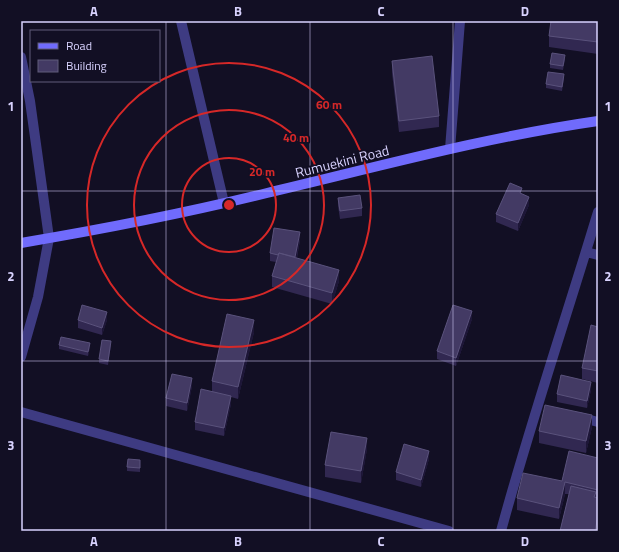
<svg xmlns="http://www.w3.org/2000/svg" width="619" height="552" font-family="'Titillium Web',sans-serif">
<style>
.lines{fill:none;stroke-linecap:round;stroke-linejoin:round}
.street{stroke:#3e3b82;stroke-width:10}
.secondary{stroke:#706bfc;stroke-width:10}
.wall{fill:#312851}
.shaded-wall{fill:#1d1637}
.building{fill:#433a64;stroke:#5a527c}
.grid{fill:none;stroke:#d8d2fe;stroke-width:1;stroke-opacity:0.55}
.ring{fill:none;stroke:#d62828;stroke-width:2}
.labels{text-anchor:middle;dominant-baseline:central;stroke-width:3.5;stroke-linejoin:round;paint-order:stroke}
.street-label{font-size:14px;fill:#d8d2fe;stroke:#120f24}
.centre{fill:#d62828;stroke:#120f24;stroke-width:2}
.ring-label{font-size:12px;text-anchor:middle;font-weight:bold;fill:#d62828;stroke:#120f24;stroke-width:3.5;stroke-linejoin:round;paint-order:stroke}
.neatline{fill:none;stroke:#d8d2fe;stroke-width:1.5}
.grid-label{font-size:13px;text-anchor:middle;font-weight:bold;fill:#d8d2fe}
</style>
<rect width="100%" height="100%" fill="#120f24"/>
<g class="lines">
<!-- street -->
<path class="street" d="M181 21 224 203
M21 57 30 101 49 238 38 297 21 357
M450 149 460 21
M586 252 598 255
M21 412 449 531
M579 417 598 422
M501 531C530 424 566 318 598 212"/>
<!-- secondary -->
<path class="secondary" d="M21 243C104 229 186 213 267 193 377 167 486 137 598 121"/>
</g>
<!-- wall -->
<path class="wall" d="M598 21V54L549 47V36Z
M565 59 563 70 550 68V64Z
M392 61 439 116V127L399 132 392 73Z
M564 78 562 91 546 88V84Z
M522 194 529 205 518 231 496 222V214Z
M338 198 362 208V216L340 219 338 206Z
M300 240 297 258 339 281 332 304 272 287V276L276 262 270 261V253Z
M472 319 456 366 437 359V351Z
M78 320H107L102 335 78 328Z
M598 327V383L582 379V368Z
M254 332 238 399 231 397V404L224 436 195 430V422L212 392V381Z
M59 345 90 347 88 356 59 349Z
M111 345 108 365 99 363V359Z
M192 386 187 411 166 406V398Z
M591 390 587 408 557 402V394Z
M592 427 586 453 539 443V431Z
M367 449 361 483 325 477V465Z
M598 458V528L597 531H560L569 494H565L559 519 517 510V498L562 481Z
M429 459 421 487 396 480V472Z
M140 464V472L127 471V467Z"/>
<!-- shaded-wall -->
<path class="shaded-wall" d="M529 197V205L518 231V223Z
M300 232V240L295 266V258Z
M339 270V281L332 304V293Z
M472 311V319L456 366V358Z
M107 312V320L102 335V328Z
M254 320V332L238 399V387Z
M111 341V345L108 365V361Z
M90 343V347L88 356V352Z
M192 378V386L187 411V403Z
M591 382V390L587 408V401Z
M231 396V404L224 436V428Z
M592 415V427L586 453V441Z
M367 438V449L361 483V471Z
M429 451V459L421 487V480Z
M565 482V494L559 519V508Z
M598 516V528L597 531H595Z"/>
<!-- building -->
<path class="building" d="M551 21H598V42L549 36Z
M552 53 565 55 563 66 550 64Z
M432 56 439 116 399 121 392 61Z
M548 72 564 74 562 87 546 84Z
M510 183 522 188 520 193 529 197 518 223 496 214Z
M360 195 362 208 340 211 338 198Z
M274 228 300 232 295 257 279 253 278 255 270 253Z
M279 253 339 270 332 293 272 276Z
M82 305 107 312 102 328 78 320Z
M453 305 472 311 456 358 437 351Z
M227 314 254 320 238 387 212 381Z
M591 325 598 327V371L582 368Z
M61 337 90 343 88 352 59 345Z
M102 340 111 341 108 361 99 359Z
M172 374 192 378 187 403 166 398Z
M561 375 591 382 587 401 557 394Z
M201 389 231 396 224 428 195 422Z
M545 405 592 415 586 441 539 431Z
M331 432 367 438 361 471 325 465Z
M404 444 429 451 421 480 396 472Z
M569 451 598 458V490L565 482 559 508 517 498 523 473 562 481Z
M128 459 140 460V468L127 467Z
M571 486 596 492 594 497 598 498V516L595 531H560Z"/>
<!-- grid -->
<path class="grid" d="M166 21V531M310 21V531M453 21V531M21 191H598M21 361H598"/>
<!-- distance rings -->
<g class="ring">
<circle cx="229" cy="205" r="47"/>
<circle cx="229" cy="205" r="95"/>
<circle cx="229" cy="205" r="142"/>
</g>
<g class="labels">
<!-- street labels -->
<g class="street-label">
<text transform="translate(342 161) rotate(-14)">Rumuekini Road</text>
</g>
</g>
<circle cx="229" cy="205" r="6" class="centre"/>
<g class="ring-label">
<text x="329" y="109">60 m</text>
<text x="296" y="142">40 m</text>
<text x="262" y="176">20 m</text>
</g>
<!-- border -->
<rect width="619" height="552" fill="none" stroke="#120f24" stroke-width="44"/>
<!-- legend -->
<rect x="30" y="30" width="130" height="52" fill="#120f24" stroke="#615d7b"/>
<rect x="38" y="43" width="20" height="6" fill="#706bfc" stroke="#615d7b"/>
<text x="66" y="50" font-size="12" fill="#d8d2fe">Road</text>
<rect x="38" y="60" width="20" height="12" fill="#433a64" stroke="#615d7b"/>
<text x="66" y="70" font-size="12" fill="#d8d2fe">Building</text>
<rect x="22" y="22" width="575" height="508" class="neatline"/>
<g class="grid-label">
<text x="94" y="16">A</text>
<text x="238" y="16">B</text>
<text x="381" y="16">C</text>
<text x="525" y="16">D</text>
<text x="11" y="111">1</text>
<text x="608" y="111">1</text>
<text x="11" y="281">2</text>
<text x="608" y="281">2</text>
<text x="11" y="450">3</text>
<text x="608" y="450">3</text>
<text x="94" y="546">A</text>
<text x="238" y="546">B</text>
<text x="381" y="546">C</text>
<text x="525" y="546">D</text>
</g>
</svg>
